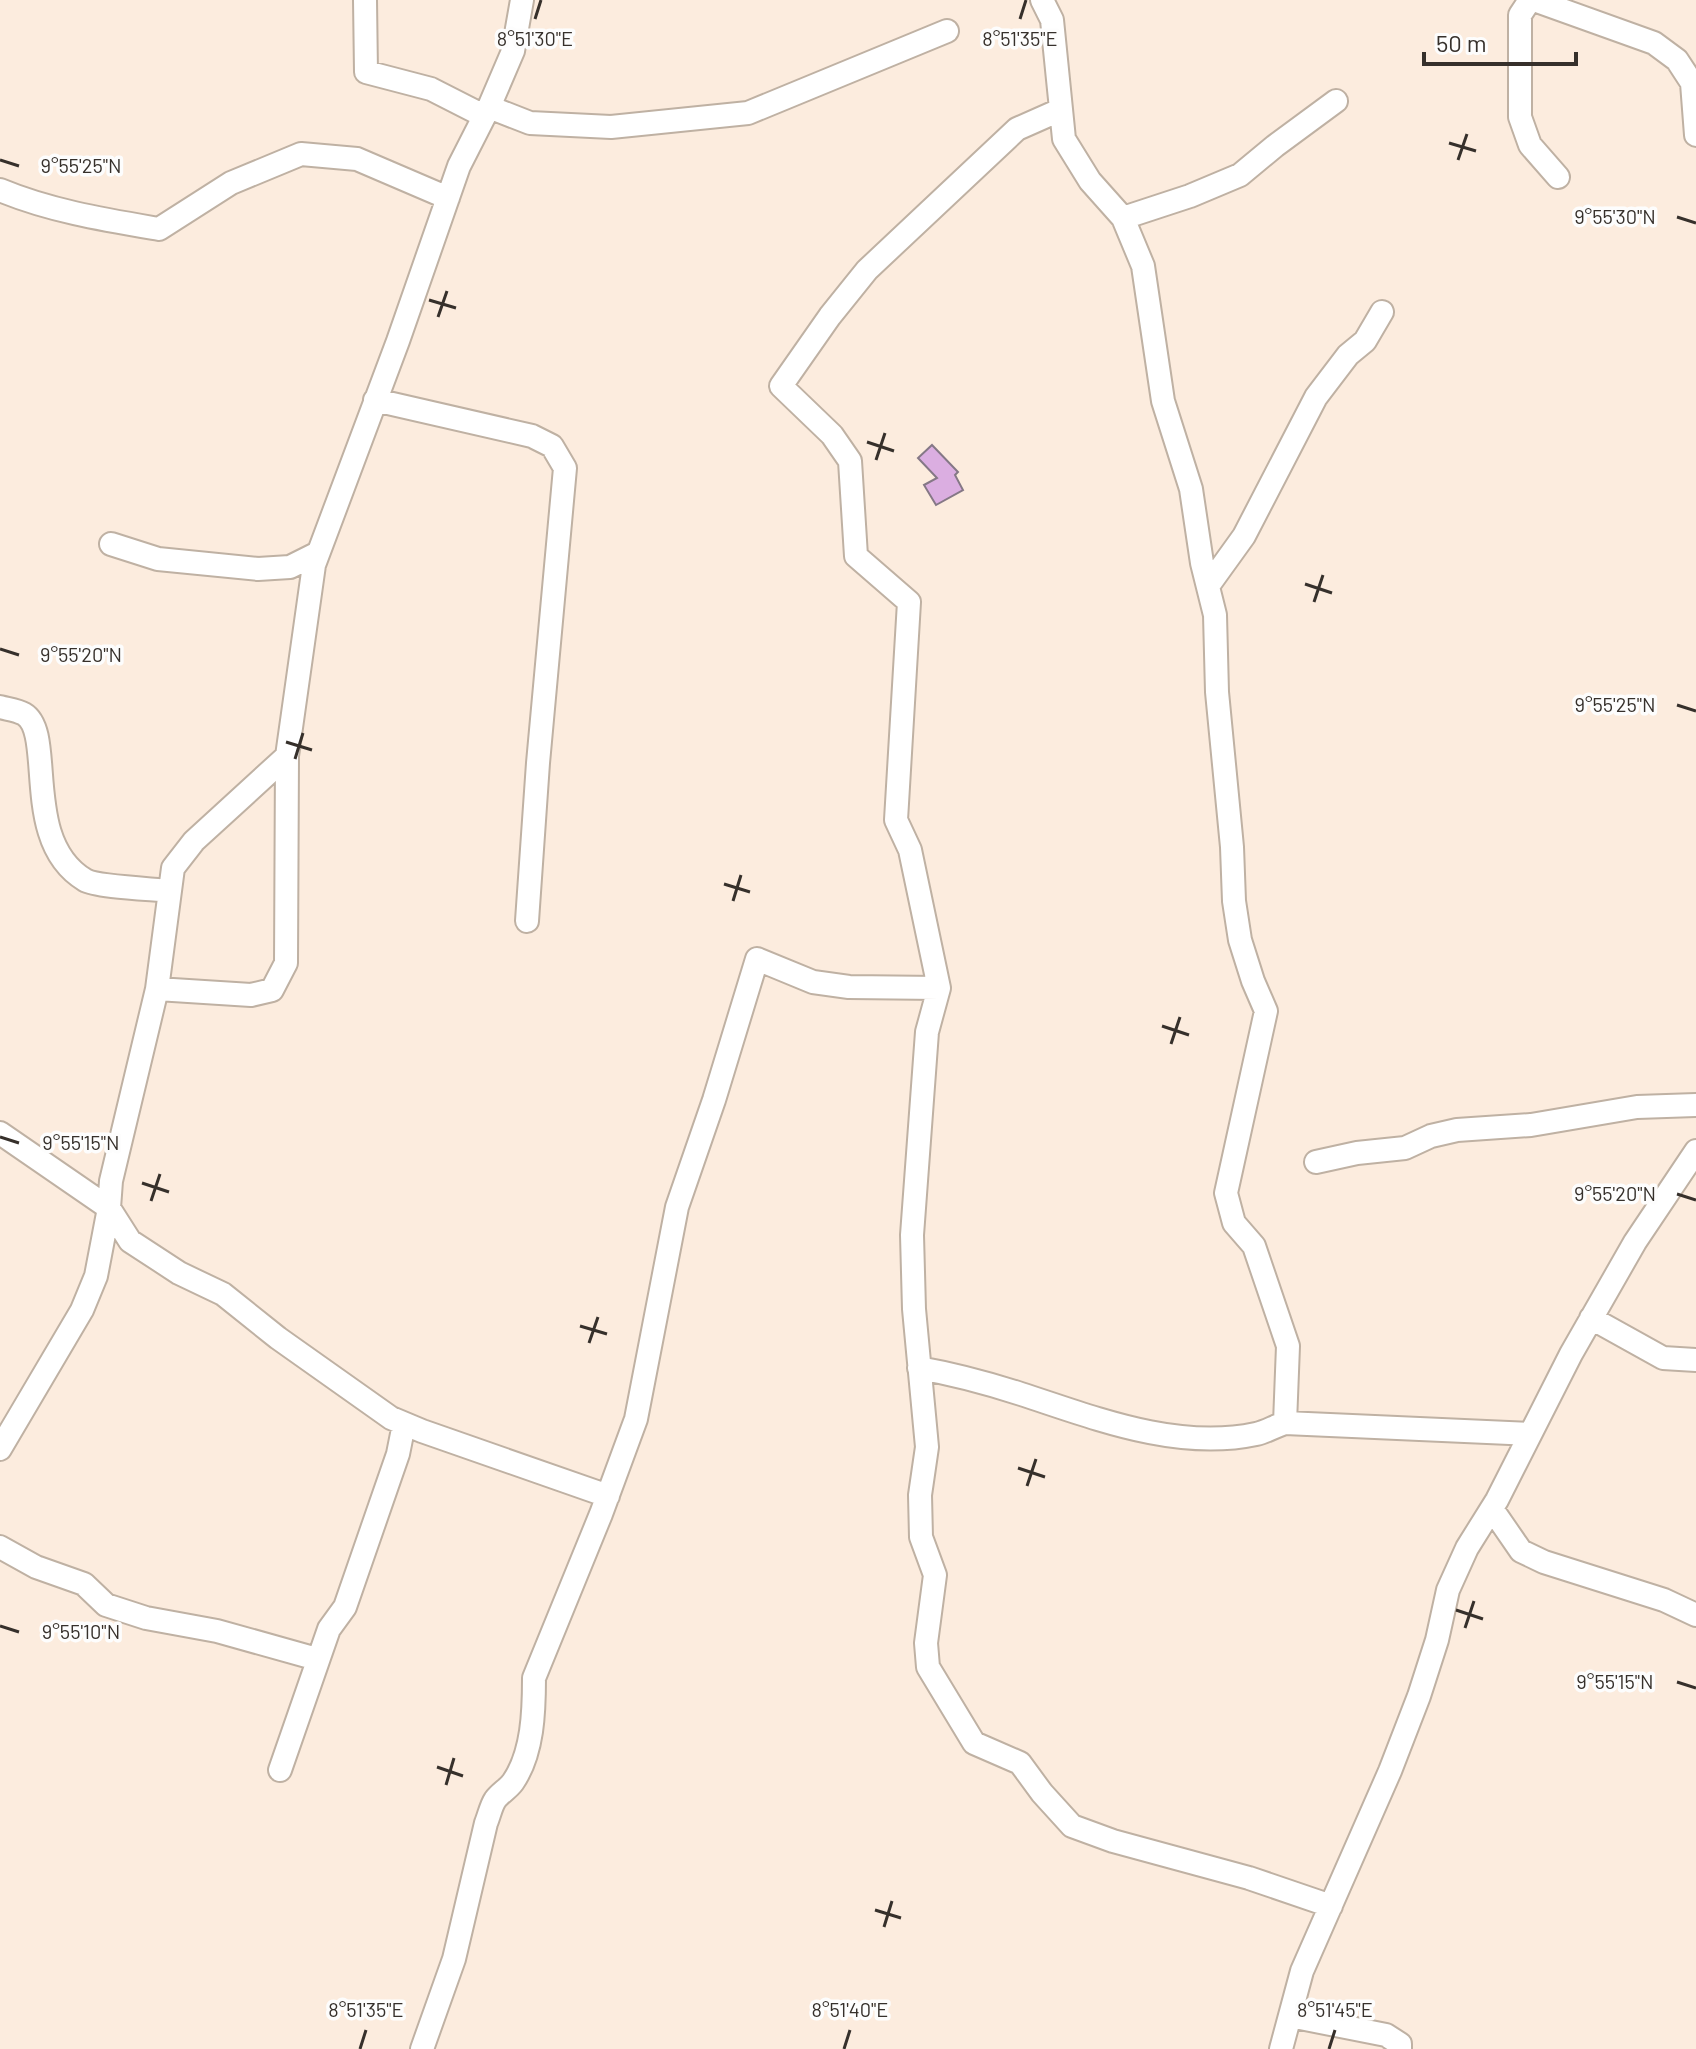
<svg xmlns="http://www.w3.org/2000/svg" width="1696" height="2049" font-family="Barlow,sans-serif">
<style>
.building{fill:#dbaee1;stroke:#857886;stroke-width:2}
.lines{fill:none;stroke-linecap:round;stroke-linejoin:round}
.minor-casing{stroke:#bfb1a3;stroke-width:26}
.minor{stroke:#fff;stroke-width:22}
.ticks{fill:none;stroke:#36302b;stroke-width:3}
.ticks-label{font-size:20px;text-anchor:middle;fill:#36302b;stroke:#fdfdfd;stroke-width:7;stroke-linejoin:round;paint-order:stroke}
</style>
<rect width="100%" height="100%" fill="#fcecde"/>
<!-- building -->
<path class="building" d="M932 445 958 472 955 475 963 490 936 505 924 485 937 478 918 458Z"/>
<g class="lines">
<defs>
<path id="minor" d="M365 0 366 72 431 89 484 116
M522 0 513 51 489 107 459 166 398 341 314 565 287 756 194 841 173 868 157 989 111 1181 109 1208 130 1241 179 1273 223 1294 278 1338 391 1418 422 1431 608 1496
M1042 0 1052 20 1064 139 1090 181 1123 218 1143 266 1163 401 1191 489 1202 563 1215 615 1217 692 1232 847 1234 901 1240 940 1253 981 1266 1011 1226 1193 1234 1223 1254 1246 1288 1346 1285 1423
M1530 0 1520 15V117L1530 145 1558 177
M1534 0 1654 43 1677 60 1692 83 1696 135
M489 107 530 123 611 127 748 113 947 31
M1060 110 1017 129 867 270 830 316 781 386 832 435 850 461 856 556 909 602 896 820 910 850 939 988 927 1032 912 1235 914 1309 927 1447 920 1495 921 1537 935 1575 926 1643 928 1667 974 1743 1020 1763 1042 1793 1072 1826 1113 1841 1249 1878 1331 1906
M0 190C50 211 106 220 159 229L231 183 301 154 357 159 448 198
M1123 218 1190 196 1240 175 1275 146 1336 101
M375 400 532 436 552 446 565 468 538 763 527 921
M111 544 158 559 258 569 290 567 318 553
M1208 586 1244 536 1316 397 1348 355 1365 341 1382 312
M0 707C7 709 17 710 24 714 56 733 20 841 85 880 97 887 153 889 170 891
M157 989 251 995 272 990 286 963 287 756
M0 1133 109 1208 96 1276 82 1310 0 1449
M1316 1162 1357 1153 1405 1148 1431 1136 1457 1130 1531 1125 1637 1107 1696 1105
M1591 1318 1663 1358 1696 1360
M919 1368C953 1374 987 1383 1021 1394 1095 1418 1177 1451 1256 1434 1266 1432 1275 1426 1285 1423L1530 1434
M1492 1509 1521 1551 1544 1562 1664 1600 1696 1615
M0 1547 36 1567 84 1584 106 1605 146 1618 217 1631 317 1659
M280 1770 329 1629 345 1607 398 1454 404 1424
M1290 2016 1386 2035 1400 2044V2049
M422 2049 454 1959 486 1823C489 1816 491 1806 495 1800 500 1793 508 1789 513 1782 533 1753 534 1711 534 1678L601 1514 636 1419 677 1207 714 1100 757 959 813 982 849 987 939 988
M1281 2049 1302 1971 1390 1771 1419 1696 1437 1640 1448 1590 1467 1548 1497 1500 1571 1354 1635 1242 1696 1151"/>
</defs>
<!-- minor casing -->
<use href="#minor" class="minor-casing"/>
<!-- minor -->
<use href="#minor" class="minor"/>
</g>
<!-- ticks -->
<path class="ticks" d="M535 19 541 0M1020 19 1026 0M1449 143 1476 151M0 160 19 166M1458 160 1467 134M1677 217 1696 223M429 300 456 308M438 317 447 291M867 442 894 451M876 460 885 433M1305 584 1332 593M1314 602 1323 575M0 649 19 655M1677 705 1696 711M286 742 312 750M295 759 303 733M724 884 750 892M733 901 741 875M1162 1026 1189 1035M1171 1044 1180 1017M0 1137 19 1143M142 1183 169 1192M1677 1194 1696 1200M151 1201 160 1174M580 1326 607 1334M589 1343 598 1317M1018 1468 1045 1477M1027 1486 1036 1459M1456 1610 1483 1619M0 1626 19 1632M1465 1628 1474 1601M1677 1682 1696 1688M437 1767 463 1776M446 1785 454 1758M875 1910 901 1918M884 1927 892 1901M360 2049 366 2030M844 2049 850 2030M1329 2049 1335 2030"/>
<g class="ticks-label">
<text x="535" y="46">8°51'30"E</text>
<text x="1020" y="46">8°51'35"E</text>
<text x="81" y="173">9°55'25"N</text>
<text x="1615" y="224">9°55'30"N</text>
<text x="81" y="662">9°55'20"N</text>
<text x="1615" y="712">9°55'25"N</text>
<text x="81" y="1150">9°55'15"N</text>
<text x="1615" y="1201">9°55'20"N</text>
<text x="81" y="1639">9°55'10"N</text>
<text x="1615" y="1689">9°55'15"N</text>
<text x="366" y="2017">8°51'35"E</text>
<text x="850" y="2017">8°51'40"E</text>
<text x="1335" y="2017">8°51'45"E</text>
</g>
<!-- scale -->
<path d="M1424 52v12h152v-12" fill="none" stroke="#36302b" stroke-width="4"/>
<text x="1436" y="52" font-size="24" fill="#36302b" stroke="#fdfdfd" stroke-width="6" paint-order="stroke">50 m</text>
</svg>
